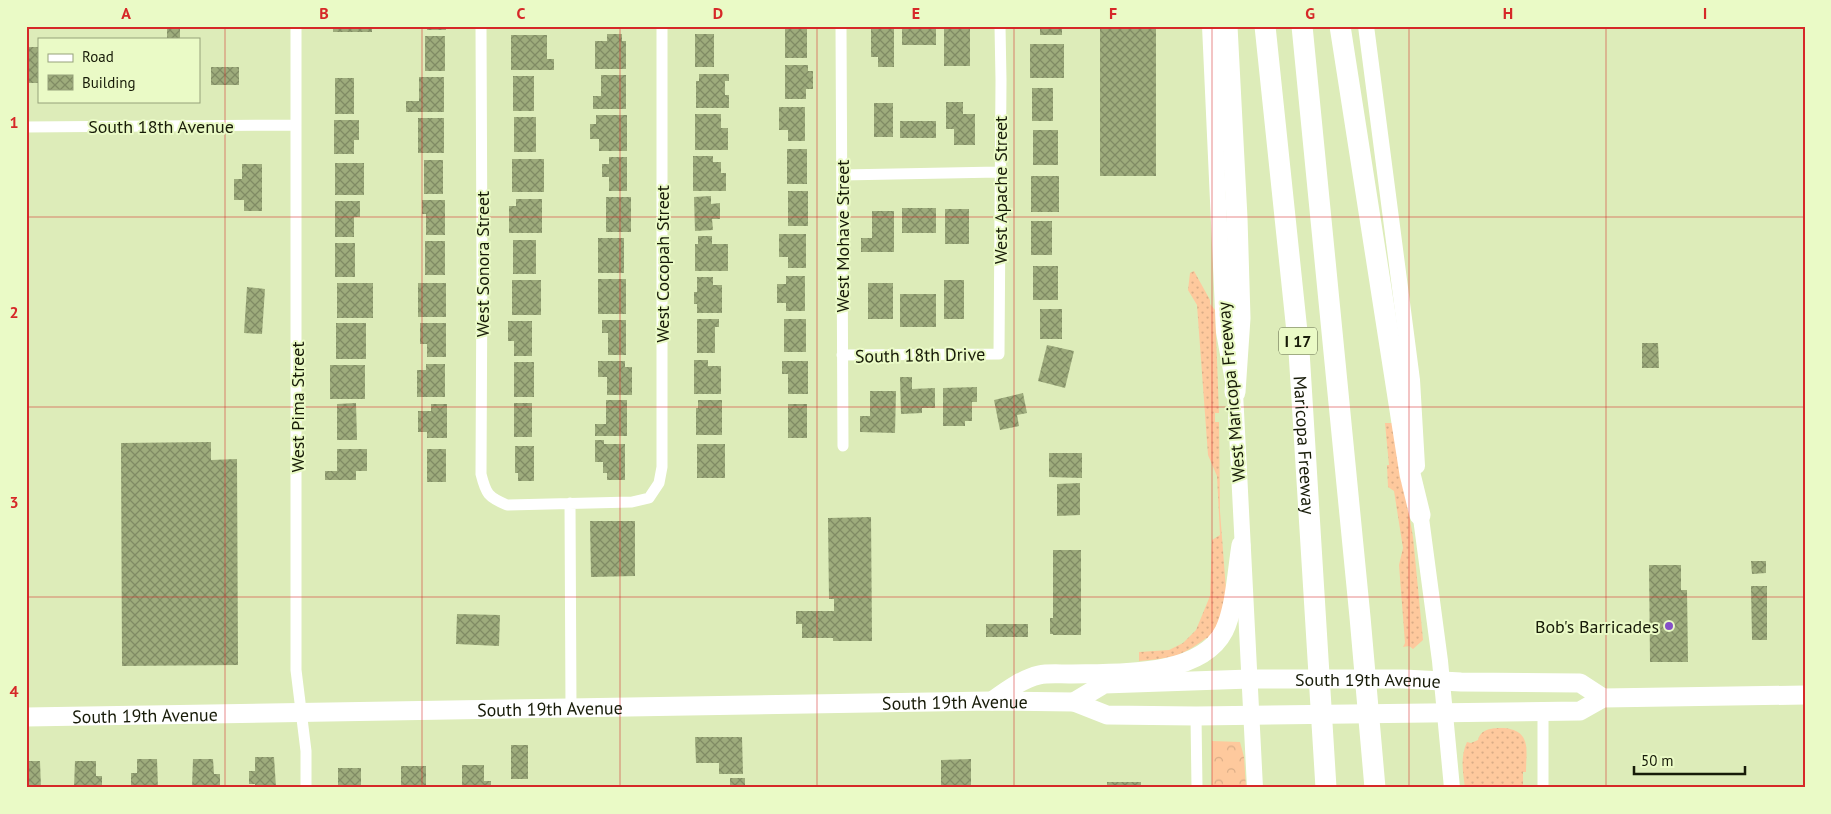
<svg xmlns="http://www.w3.org/2000/svg" width="1831" height="814" font-family="'PT Sans',sans-serif">
<style>
.grass{fill:url(#grass-dots)}
.park{fill:url(#park-crowns)}
.building{fill:url(#building-cross-hatch)}
.lines{fill:none;stroke-linecap:round;stroke-linejoin:round}
.minor{stroke:#fff;stroke-width:11}
.secondary{stroke:#fff;stroke-width:16}
.primary{stroke:#fff;stroke-width:19}
.motorway{stroke:#fff;stroke-width:21}
.grid{fill:none;stroke:#d62828;stroke-width:1;stroke-opacity:0.55}
.poi-dot{fill:#8550c7;stroke:#eafac6;stroke-width:2}
.labels{text-anchor:middle;dominant-baseline:central;stroke-width:4;stroke-linejoin:round;paint-order:stroke}
.shield{fill:#eafac6;stroke:#565e41;stroke-width:1}
.shield-label{font-size:16px;font-weight:bold;fill:#171b08}
.street-label{font-size:18px;fill:#171b08;stroke:#eafac6}
.poi-label{font-size:18px;fill:#171b08;stroke:#eafac6;text-anchor:end}
.neatline{fill:none;stroke:#d62828;stroke-width:2}
.grid-label{font-size:16px;text-anchor:middle;font-weight:bold;fill:#d62828}
</style>
<defs>
<pattern id="grass-dots" width="8" height="8" patternUnits="userSpaceOnUse" patternTransform="scale(1.25)"><rect width="8" height="8" fill="#fec99d"/><path d="M2 2h.1M6 6h.1" fill="none" stroke="#d9ac86" stroke-width="1.8" stroke-linecap="round"/></pattern>
<pattern id="park-crowns" width="20" height="18" patternUnits="userSpaceOnUse" patternTransform="scale(1.25)"><rect width="20" height="18" fill="#fec99d"/><path d="M2 6a3 3 0 1 1 6 0M12 15a3 3 0 1 1 6 0" fill="none" stroke="#d9ac86"/></pattern>
<pattern id="building-cross-hatch" width="8" height="8" patternUnits="userSpaceOnUse" patternTransform="scale(1.25)"><rect width="8" height="8" fill="#9eac7c"/><path d="M0 0l8 8M0 8l8-8" fill="none" stroke="#808b64"/></pattern>
</defs>
<rect width="100%" height="100%" fill="#ddecb9"/>
<!-- grass -->
<path class="grass" d="M1194 271 1210 300V304L1215 310 1219 413H1215V422H1219L1220 511 1226 590 1221 618 1209 639 1206 638C1180 658 1170 658 1139 661V652L1169 650 1183 643 1196 630 1210 596 1212 540 1220 535 1217 476 1208 455 1197 305 1188 290 1190 273Z
M1385 423H1393L1413 537 1423 640 1413 649 1409 646 1403 647 1405 643 1399 565 1403 548 1394 491 1388 487 1387 465H1389Z
M1504 728C1532 731 1526 750 1526 772H1523V788H1465C1463 772 1460 757 1467 742L1471 743 1478 740C1481 728 1493 728 1504 728Z"/>
<!-- park -->
<path class="park" d="M1212 741 1240 742 1244 757 1246 788H1212Z"/>
<!-- building -->
<path class="building" d="M167 26H180V38H167Z
M333 26H372V32H333Z
M427 26H446V30H427Z
M512 26H540V29H512Z
M785 26H807V58H785Z
M944 26H970V66H944Z
M1040 26H1062V35H1040Z
M1100 26H1156V176H1100Z
M902 27H936V45H902Z
M871 28H894V67H878V57H871Z
M607 34H622V41H626V69H595V41H607Z
M695 34H714V67H695Z
M511 35H547V59H554V70H511Z
M425 36H445V71H425Z
M1030 44H1064V78H1030Z
M26 47H39V83H26Z
M785 65H808V71H813V89H806V99H785Z
M211 67H239V85H211Z
M699 74H729V81H725V95H729V108H696V81H699Z
M601 75H626V109H593V96H601Z
M513 76H534V111H513Z
M419 77H444V112H406V101H419Z
M335 78H354V114H335Z
M1032 88H1053V121H1032Z
M946 102H963V114H975V145H954V129H946Z
M874 103H893V137H874Z
M779 107H805V141H788V130H779Z
M695 114H721V128H728V150H695Z
M596 115H627V151H599V139H590V124H596Z
M514 117H536V152H514Z
M418 118H444V153H418Z
M334 120H359V140H354V154H334Z
M900 121H936V138H900Z
M1033 130H1058V165H1033Z
M787 149H807V184H787Z
M693 156H713V162H721V173H726V191H693Z
M609 157H627V191H609V177H602V164H609Z
M512 159H544V192H512Z
M424 160H443V194H424Z
M335 163H364V195H335Z
M242 164H262V211H244V200H234V179H242Z
M1031 176H1059V212H1031Z
M788 191H808V226H788Z
M711 196V204L720 203V219H712L713 230 695 231 694 197Z
M606 197H631V232H606Z
M516 199H542V233H509V206H516Z
M422 200H445V235H426V214H422Z
M335 201H360V217H354V237H335Z
M902 208H936V233H902Z
M945 209H969V244H945Z
M872 211H894V252H861V238H872Z
M1031 221H1052V255H1031Z
M779 234H806V268H788V257H779Z
M698 236H712V244H728V271H695V244H698Z
M598 238H624V273H598Z
M513 240H536V274H513Z
M425 241H445V275H425Z
M335 243H355V277H335Z
M1033 266H1058V300H1033Z
M786 276H805V311H786V303H777V284H786Z
M697 277H713V285H722V313H697V304H694V292H697Z
M598 279H626V314H598Z
M512 280H541V315H512Z
M944 280H964V319H944Z
M337 283H373V318H337Z
M418 283H446V317H418Z
M868 283H893V319H868Z
M247 287 265 289 262 334 244 333Z
M900 294H936V327H900Z
M1040 309H1062V339H1040Z
M697 319H719V327H715V353H697Z
M784 319H806V352H784Z
M602 320H626V355H608V333H602Z
M508 321H532V356H514V341H508Z
M336 323H366V359H336Z
M420 323H446V357H427V344H420Z
M1642 343H1658L1659 368H1642Z
M1047 345 1074 351 1065 388 1038 381Z
M694 360H708V366H721V394H694Z
M598 361H625V367H632V395H607V377H598Z
M782 361H808V394H788V374H782Z
M514 362H534V397H514Z
M426 364H445V397H417V370H426Z
M330 365H365V399H330Z
M900 377H912V389L935 388V408H922V413L901 414Z
M977 387V402H972V421H965V426H943V388Z
M870 391H896L895 433 860 432V416H870Z
M1023 393 1027 413 1017 415 1019 426 1000 430 994 400Z
M606 400H627V436H595V424H606Z
M698 400H722V435H696V408H698Z
M356 403 357 440H337V404Z
M514 403H532V437H514Z
M431 404H447V438H427V432H418V411H431Z
M788 404H807V438H788Z
M595 440H604V444H625V480H607V473H603V462H595Z
M211 442V460L237 459 238 665 122 666 121 443Z
M697 444H725V478H697Z
M515 446H534V481H518V473H515Z
M337 449H367V471H356V480H325V471H337Z
M427 449H446V482H427Z
M1049 453H1082V478L1049 477Z
M1080 483V515L1057 516V484Z
M871 517 872 641H833V638H802V624H796V611H834V599H829L828 518Z
M590 521H635V576L591 577Z
M1053 550H1081V635H1053V634H1050V618H1053Z
M1751 561H1766V573L1752 574Z
M1649 565H1681V590H1687L1688 662H1650Z
M1751 586H1767V640H1752Z
M457 614 500 615 499 646 456 644Z
M986 624H1028V637H986Z
M695 737H742L743 774H719V763H696Z
M511 745H528V779H511Z
M255 757H274L276 787 255 788V784H249V771H255Z
M137 759H157L158 788H137V786H131V773H137Z
M193 759H213L214 774H220V787L192 788Z
M971 759V788H941V760Z
M26 761H40L41 788H26Z
M75 761H96V776H102V788H74Z
M462 765H484V781H491V788H462Z
M401 766H426V788H401Z
M338 768H361V788H338Z
M730 778H745V788H730Z
M1107 782H1141V786L1157 785V788H1107Z"/>
<g class="lines">
<!-- minor -->
<path class="minor" d="M296 26V670L306 751V788
M481 26 482 265 481 474C486 494 488 497 507 505L632 502 649 498 659 483 662 467V26
M841 26 843 446
M26 127 296 125
M842 175 999 172
M842 355 999 354 1001 80 1000 26
M570 503 571 708
M1196 716 1197 788
M1543 788V712"/>
<!-- secondary -->
<path class="secondary" d="M1210 26 1224 332 1235 392 1255 788
M1366 26 1412 380 1417 466
M1419 503 1440 661 1452 788"/>
<!-- primary -->
<g class="primary">
<path d="M992 701C1006 691 1022 679 1039 675 1048 673 1059 674 1069 674 1114 673 1200 678 1224 631 1235 609 1237 569 1241 545"/>
<path id="s1" d="M1074 702 1104 684 1250 679H1404L1461 682 1580 683 1603 698"/>
<path id="s2" d="M26 717 992 701 1074 702 1107 715 1196 716 1580 711 1603 698 1805 695"/>
</g>
<!-- motorway -->
<g class="motorway">
<path d="M1227 26 1237 218 1240 318 1235 392"/>
<path id="s3" d="M1265 26 1299 351 1326 788"/>
<path d="M1302 26 1360 617 1375 788"/>
<path d="M1340 26 1410 474 1420 515"/>
</g>
</g>
<!-- grid -->
<path class="grid" d="M225 26V788M422 26V788M620 26V788M817 26V788M1014 26V788M1212 26V788M1409 26V788M1606 26V788M26 217H1805M26 407H1805M26 597H1805"/>
<!-- markers -->
<circle class="poi-dot" cx="1669" cy="626" r="5"/>
<g class="labels">
<!-- shield labels -->
<rect class="shield" x="1279" y="327.5" width="38" height="27" rx="4"/>
<g class="shield-label">
<text x="1298" y="341">I 17</text>
</g>
<!-- street labels -->
<g class="street-label">
<text x="161" y="126">South 18th Avenue</text>
<text transform="translate(1000 190) rotate(-90)">West Apache Street</text>
<text transform="translate(842 236) rotate(-90)">West Mohave Street</text>
<text transform="translate(482 264) rotate(-90)">West Sonora Street</text>
<text transform="translate(662 264) rotate(-90)">West Cocopah Street</text>
<text transform="translate(920 355) rotate(-1)">South 18th Drive</text>
<text transform="translate(1231 392) rotate(-95)">West Maricopa Freeway</text>
<text transform="translate(297 407) rotate(-90)">West Pima Street</text>
<text stroke="none"><textPath href="#s3" startOffset="421">Maricopa Freeway</textPath></text>
<text stroke="none"><textPath href="#s1" startOffset="299">South 19th Avenue</textPath></text>
<text stroke="none"><textPath href="#s2" startOffset="929">South 19th Avenue</textPath></text>
<text stroke="none"><textPath href="#s2" startOffset="524">South 19th Avenue</textPath></text>
<text stroke="none"><textPath href="#s2" startOffset="119">South 19th Avenue</textPath></text>
</g>
<!-- poi labels -->
<g class="poi-label">
<text x="1659" y="626">Bob's Barricades</text>
</g>
</g>
<!-- border -->
<rect width="1831" height="814" fill="none" stroke="#eafac6" stroke-width="55"/>
<!-- legend -->
<rect x="38" y="38" width="162" height="65" fill="#eafac6" stroke="#96a17a"/>
<rect x="48" y="54" width="25" height="8" fill="#ffffff" stroke="#96a17a"/>
<text x="82" y="62" font-size="15" fill="#171b08">Road</text>
<rect x="48" y="75" width="25" height="15" fill="url(#building-cross-hatch)" stroke="#96a17a"/>
<text x="82" y="88" font-size="15" fill="#171b08">Building</text>
<!-- scale -->
<path d="M1634 766v8h111v-8" fill="none" stroke="#171b08" stroke-width="2.5"/>
<text x="1641" y="766" font-size="15" fill="#171b08" stroke="#eafac6" stroke-width="4" paint-order="stroke">50 m</text>
<rect x="28" y="28" width="1776" height="758" class="neatline"/>
<g class="grid-label">
<text x="126" y="19">A</text>
<text x="324" y="19">B</text>
<text x="521" y="19">C</text>
<text x="718" y="19">D</text>
<text x="916" y="19">E</text>
<text x="1113" y="19">F</text>
<text x="1310" y="19">G</text>
<text x="1508" y="19">H</text>
<text x="1705" y="19">I</text>
<text x="14" y="128">1</text>
<text x="14" y="318">2</text>
<text x="14" y="508">3</text>
<text x="14" y="697">4</text>
</g>
</svg>
